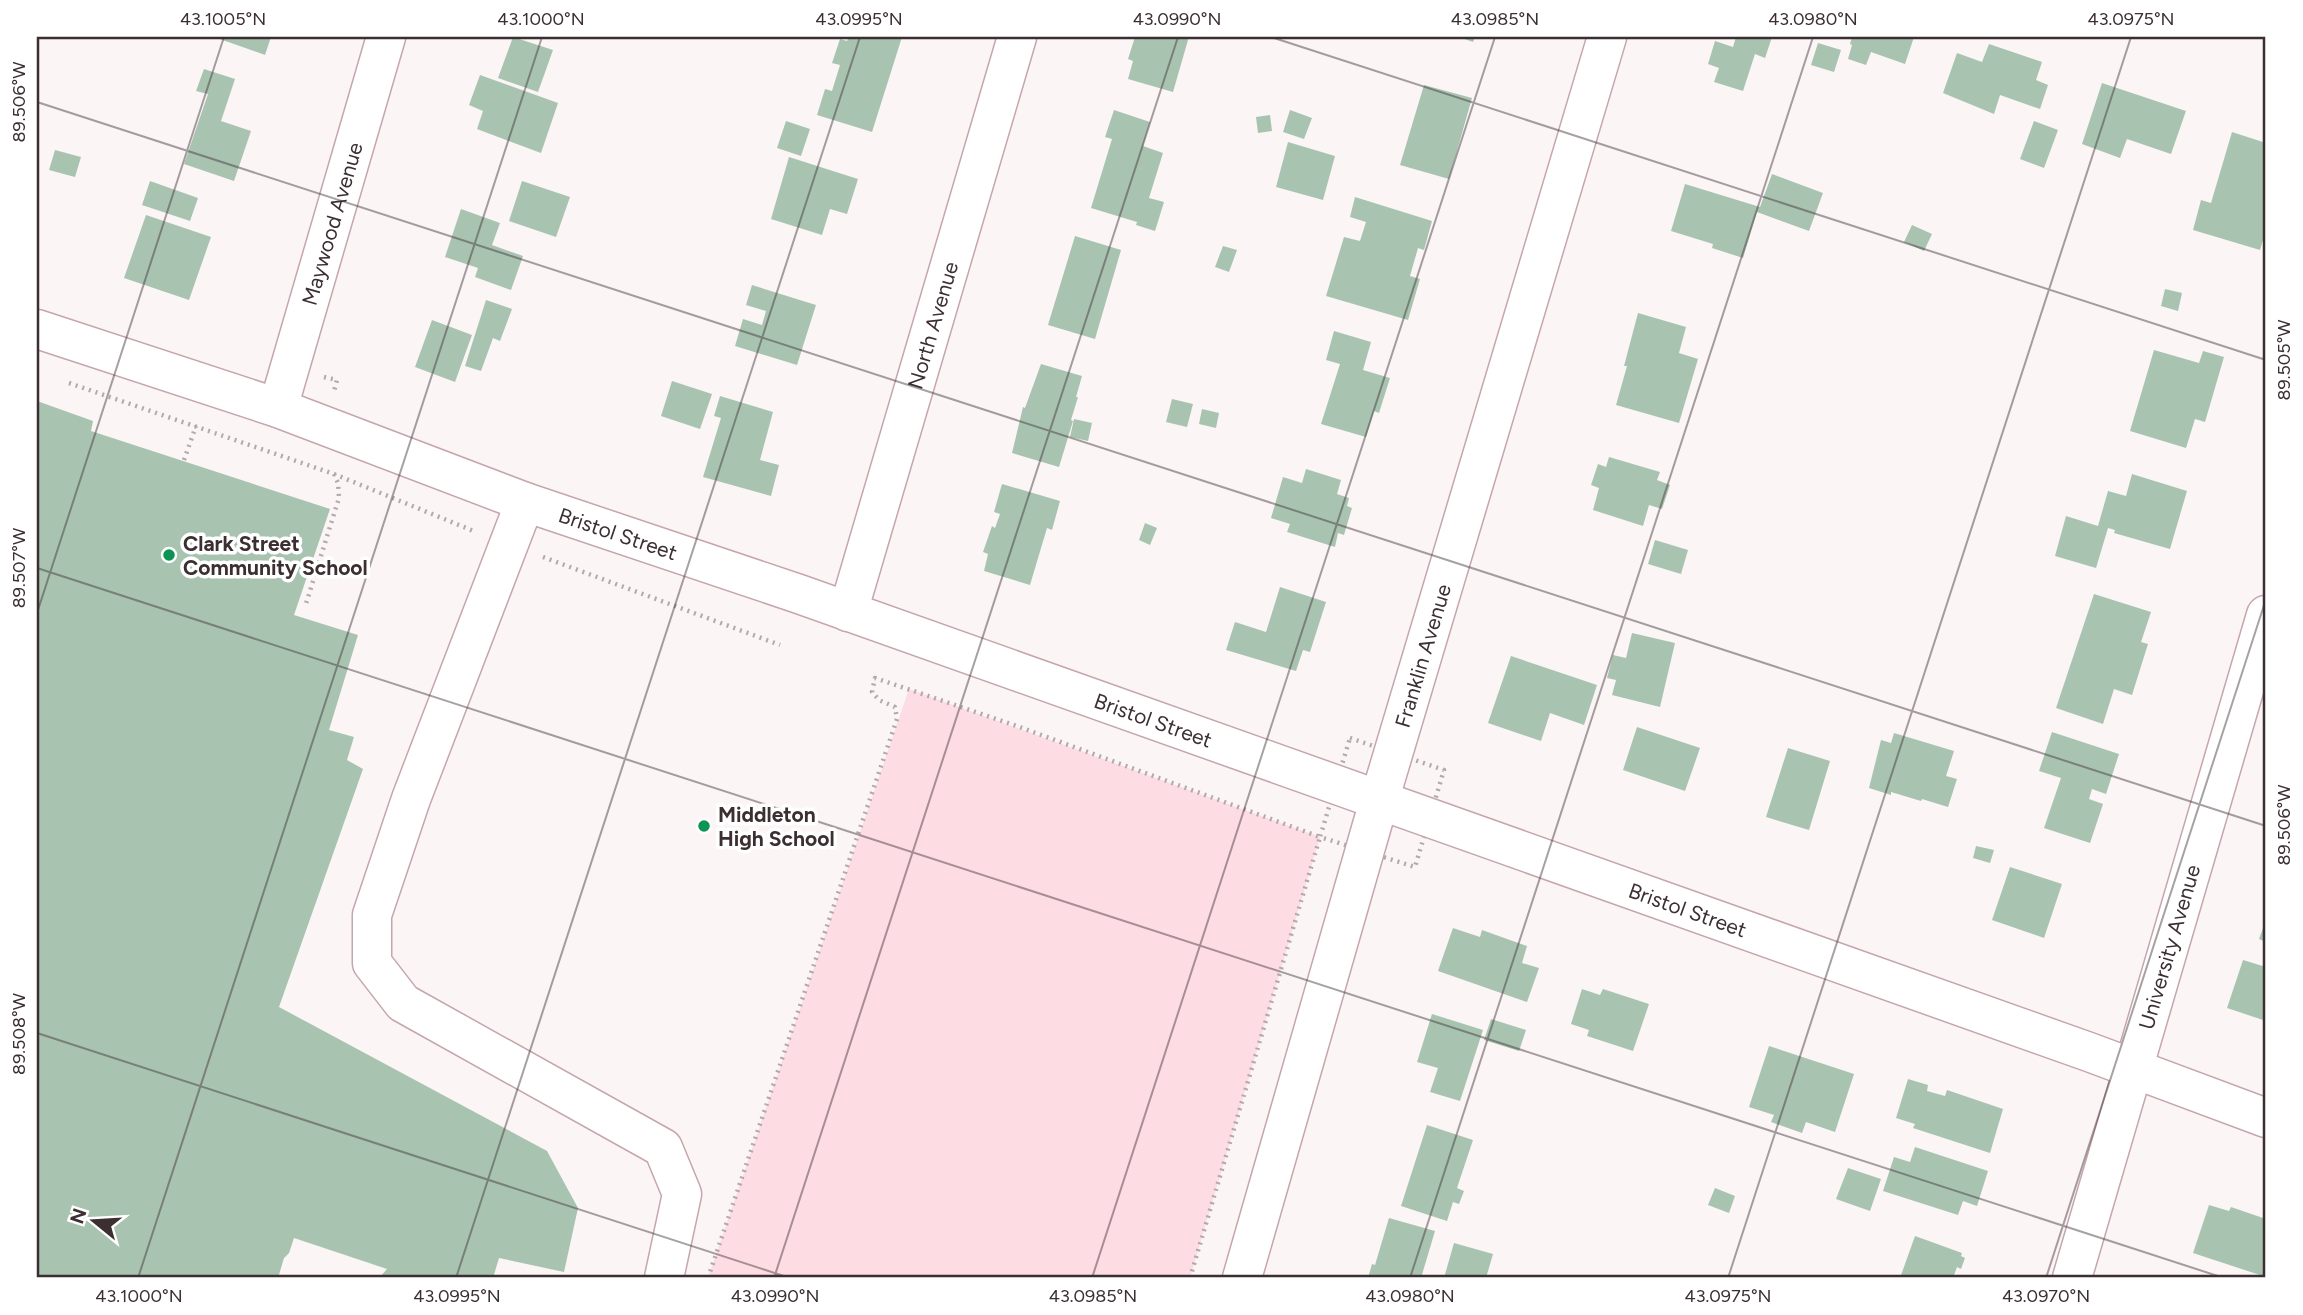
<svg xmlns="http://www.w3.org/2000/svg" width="2303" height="1315" font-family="Figtree,sans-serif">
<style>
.green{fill:#fddce4}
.building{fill:#a9c3b1}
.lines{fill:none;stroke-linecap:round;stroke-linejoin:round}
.minor-casing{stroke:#c5a6ad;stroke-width:41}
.major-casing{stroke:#c5a6ad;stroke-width:41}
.path{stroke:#b2a9ab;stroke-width:4.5;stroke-dasharray:2 5;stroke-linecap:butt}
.minor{stroke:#fff;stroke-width:38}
.major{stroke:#fff;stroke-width:38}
.ticks{fill:none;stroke:#3c2f32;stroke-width:2;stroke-opacity:0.45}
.poi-dot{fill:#0b9453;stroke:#fff;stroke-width:2.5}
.labels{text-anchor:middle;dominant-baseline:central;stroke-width:7;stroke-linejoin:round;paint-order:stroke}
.street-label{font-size:21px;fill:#3c2f32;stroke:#fff}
.poi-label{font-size:21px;font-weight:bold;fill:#3c2f32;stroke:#fff;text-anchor:start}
.neatline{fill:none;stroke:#3c2f32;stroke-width:2.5}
.ticks-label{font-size:18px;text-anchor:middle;fill:#3c2f32}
</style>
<rect width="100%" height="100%" fill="#fbf5f6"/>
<!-- green -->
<path class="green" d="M909 689 1320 837 1190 1278H708Z"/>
<!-- building -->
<path class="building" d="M214 37H271L265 55Z
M513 37 553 50 538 92 498 78Z
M849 37H902L872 132 817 115 825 89 832 91 840 65 832 63 840 39 847 41Z
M1135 37H1188V40L1173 92 1128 79 1133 61 1128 59Z
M1459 37H1475L1473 42Z
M1736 37H1772L1765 58 1755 54 1743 91 1714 82 1719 68 1708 64 1715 41 1733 47Z
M1852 37H1914L1905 64 1871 52 1866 65 1848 59 1852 45 1850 44Z
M1818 43 1841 50 1834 72 1811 65Z
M1989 44 2042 62 2036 80 2048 85 2040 109 2000 95 1994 114 1943 93 1957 53 1982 62Z
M204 69 235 79 221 121 251 131 234 181 184 164 208 94 196 91Z
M480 75 558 103 541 153 477 129 483 111 469 105Z
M2102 83 2186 111 2171 154 2127 139 2120 158 2082 144Z
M1424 85 1472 98 1449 179 1400 165Z
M1114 110 1150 122 1143 146 1163 153 1149 198 1164 202 1155 231 1136 225 1137 222 1091 208 1112 139 1105 137Z
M1290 110 1312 118 1304 139 1283 132Z
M1270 115 1272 131 1258 133 1256 117Z
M786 121 810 129 801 156 777 148Z
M2034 121 2058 130 2044 168 2020 159Z
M2232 132 2266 143V203L2264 210 2266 211V230L2260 250 2193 230 2201 200 2211 203Z
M1288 142 1335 156 1323 200 1276 187Z
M55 150 81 157 75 177 49 170Z
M789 157 858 179 847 214 830 209 822 235 771 219Z
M1772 174 1823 193 1809 231 1757 212 1743 258 1712 248 1713 244 1671 231 1685 184 1760 207Z
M150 181 198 198 190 221 142 205Z
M522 181 570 197 556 237 509 221Z
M1355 197 1432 221 1424 250 1418 248 1410 276 1420 279 1408 320 1326 296 1344 237 1360 241 1366 222 1350 217Z
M461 209 500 223 492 245 523 256 511 290 475 277 478 268 445 257Z
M146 215 211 237 189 300 124 278Z
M1912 225 1932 234 1924 251 1904 242Z
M1075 236 1121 250 1095 339 1048 325Z
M1223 246 1237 250 1229 272 1215 267Z
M752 285 816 305 797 365 735 346 743 319 762 325 766 311 746 305Z
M2165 289 2182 293 2178 311 2161 306Z
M486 300 512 309 500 341 493 338 481 371 465 366Z
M1638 313 1686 327 1679 353 1698 359 1679 423 1616 405 1627 366H1624Z
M432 320 472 335 455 382 415 367Z
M1334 331 1371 342 1363 370 1390 378 1379 413 1374 411 1366 437 1321 424 1340 364 1326 360Z
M2154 350 2199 363 2203 351 2224 357 2205 422 2195 419 2186 448 2130 431Z
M1041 364 1082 376 1076 397H1078L1071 420 1073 421 1059 467 1012 453 1023 407 1025 408Z
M672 381 712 394 700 429 661 416Z
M720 396 773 412 760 460 779 465 771 496 703 477 721 418 714 416Z
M1172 399 1193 404 1187 427 1166 422Z
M37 401 93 421 91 431 330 509 294 615 358 635 329 730 354 737 347 760 363 769 279 1007 547 1151 578 1208 564 1272 499 1258 493 1278H379L387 1269 294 1238 289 1253 284 1258 278 1278H37Z
M1202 409 1219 413 1216 428 1199 424Z
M1074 419 1092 423 1088 441 1070 437Z
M1609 457 1660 472 1657 480 1670 485 1662 509 1649 505 1643 526 1593 510 1599 488 1591 485 1598 464 1606 467Z
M1306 469 1341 480 1337 494 1349 498 1347 506 1352 508 1344 535 1338 533 1335 547 1287 532 1290 524 1271 518 1283 477 1302 483Z
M2132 474 2187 491 2170 549 2114 533 2115 530 2108 528 2096 568 2055 556 2066 516 2098 526 2108 491 2126 496Z
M1002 484 1060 501 1052 530 1047 528 1030 585 984 571 988 554 983 552 992 526 995 528 1000 514 994 512Z
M1145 523 1157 528 1150 545 1139 540Z
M1655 540 1688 550 1681 574 1648 564Z
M1280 587 1326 602 1310 652 1303 650 1296 671 1226 650 1235 622 1266 632Z
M2094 594 2151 612 2141 642 2148 644 2132 695 2114 689 2103 724 2056 708Z
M1632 633 1675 643 1660 707 1612 695 1616 680 1607 678 1613 655 1626 658Z
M1511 656 1597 685 1584 725 1550 713 1541 741 1488 723Z
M1637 727 1700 748 1685 791 1623 770Z
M2052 732 2119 754 2106 794 2092 789 2089 799 2103 804 2090 843 2044 828 2061 778 2039 771Z
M1894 733 1954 751 1946 776 1957 779 1948 807 1922 799 1921 801 1891 792V795L1869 788 1881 740 1891 743Z
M1788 748 1830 761 1809 830 1766 817Z
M1976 846 1994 850 1990 863 1973 858Z
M2010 867 2062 884 2044 938 1992 920Z
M2266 920V942L2259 939Z
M1453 928 1480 937 1482 930 1527 946 1522 963 1539 968 1527 1002 1438 971Z
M2243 960 2266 967V1021L2227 1008Z
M1582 989 1600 995 1603 989 1649 1004 1633 1051 1587 1036 1589 1030 1571 1024Z
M1432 1014 1483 1030 1460 1101 1430 1092 1438 1068 1417 1062Z
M1491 1019 1526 1030 1519 1051 1484 1040Z
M1769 1046 1854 1074 1835 1132 1806 1122 1802 1133 1771 1122 1774 1115 1749 1107Z
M1908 1079 1928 1085 1927 1091 1945 1096 1947 1090 2003 1109 1990 1153 1913 1128 1915 1124 1896 1118Z
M1427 1125 1473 1140 1457 1188 1464 1191 1459 1204 1453 1202 1447 1221 1401 1206Z
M1915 1147 1988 1171 1977 1206 1963 1201 1958 1215 1883 1191 1894 1157 1910 1162Z
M1848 1168 1881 1179 1870 1211 1836 1199Z
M1715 1188 1735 1196 1729 1213 1708 1205Z
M2209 1205 2229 1211 2231 1207 2266 1219V1277L2193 1253Z
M1389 1218 1435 1231 1421 1278H1368L1372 1264 1375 1265Z
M1915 1236 1962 1253 1961 1256 1965 1258 1961 1269 1957 1267 1953 1278H1900Z
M1454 1243 1493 1254 1486 1278H1444Z"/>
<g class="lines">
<defs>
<g id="minor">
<path id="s1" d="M37 329 278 408 525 502 799 594 2089 1052 2266 1118"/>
<path id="s2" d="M278 408 386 37"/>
<path d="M525 502 411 799 372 915V963L403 1003 663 1148 682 1194 664 1278"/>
<path id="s3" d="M848 612 1017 37"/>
<path id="s4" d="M1242 1278 1379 801 1607 37"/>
</g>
<g id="major">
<path id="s5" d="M2072 1278 2266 615"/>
</g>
</defs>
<!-- minor casing -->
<use href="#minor" class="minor-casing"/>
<!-- major casing -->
<use href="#major" class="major-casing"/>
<!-- path -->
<path class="path" d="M324 377 337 380 334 391
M69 383 334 474 338 483 339 498 305 607
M184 460 196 426
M334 474 476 532
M543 557 780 645
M1350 738 1444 770 1415 867 1320 837Z
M708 1278 897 719 895 707 879 700 872 692 875 678 1014 725 1320 837 1190 1278"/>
<!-- minor -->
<use href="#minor" class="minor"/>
<!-- major -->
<use href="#major" class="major"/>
</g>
<!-- ticks -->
<path class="ticks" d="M1271 37 2266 360M37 102 2266 826M37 568 2224 1278M37 613 224 37M37 1033 790 1278M138 1278 542 37M456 1278 860 37M774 1278 1178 37M1092 1278 1495 37M1410 1278 1813 37M1728 1278 2131 37M2046 1278 2266 599"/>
<!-- markers -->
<g class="poi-dot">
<circle cx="169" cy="555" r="7"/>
<circle cx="704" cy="826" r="7"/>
</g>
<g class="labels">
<!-- street labels -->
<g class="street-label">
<text stroke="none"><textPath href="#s2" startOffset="192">Maywood Avenue</textPath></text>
<text stroke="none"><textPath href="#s3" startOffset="299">North Avenue</textPath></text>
<text stroke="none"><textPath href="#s1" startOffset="616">Bristol Street</textPath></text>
<text stroke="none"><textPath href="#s4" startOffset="648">Franklin Avenue</textPath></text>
<text stroke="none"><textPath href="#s1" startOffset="1183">Bristol Street</textPath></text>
<text stroke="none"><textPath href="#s1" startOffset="1750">Bristol Street</textPath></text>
<text stroke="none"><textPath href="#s5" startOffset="345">University Avenue</textPath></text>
</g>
<!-- poi labels -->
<g class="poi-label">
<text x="183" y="543">Clark Street<tspan x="183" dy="24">Community School</tspan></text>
<text x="718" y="814">Middleton<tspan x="718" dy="24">High School</tspan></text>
</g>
</g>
<!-- border -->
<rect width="2303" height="1315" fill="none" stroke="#ffffff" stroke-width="77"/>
<!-- north arrow -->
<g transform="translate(94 1221) rotate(288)" stroke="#ffffff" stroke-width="5" paint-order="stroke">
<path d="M0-5L12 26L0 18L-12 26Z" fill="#3c2f32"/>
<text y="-10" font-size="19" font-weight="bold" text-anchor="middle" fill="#3c2f32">N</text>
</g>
<rect x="38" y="38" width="2226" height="1238" class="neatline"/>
<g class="ticks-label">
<text x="223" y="25">43.1005°N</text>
<text x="541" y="25">43.1000°N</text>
<text x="859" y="25">43.0995°N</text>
<text x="1177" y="25">43.0990°N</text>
<text x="1495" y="25">43.0985°N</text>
<text x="1813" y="25">43.0980°N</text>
<text x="2131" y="25">43.0975°N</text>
<text transform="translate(19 102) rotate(-90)" y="6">89.506°W</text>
<text transform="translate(2284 360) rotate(-90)" y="6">89.505°W</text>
<text transform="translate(19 568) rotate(-90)" y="6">89.507°W</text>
<text transform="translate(2284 825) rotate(-90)" y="6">89.506°W</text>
<text transform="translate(19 1034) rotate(-90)" y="6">89.508°W</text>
<text x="139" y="1302">43.1000°N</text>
<text x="457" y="1302">43.0995°N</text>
<text x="775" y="1302">43.0990°N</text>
<text x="1093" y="1302">43.0985°N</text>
<text x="1410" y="1302">43.0980°N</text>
<text x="1728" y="1302">43.0975°N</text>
<text x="2046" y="1302">43.0970°N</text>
</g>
</svg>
